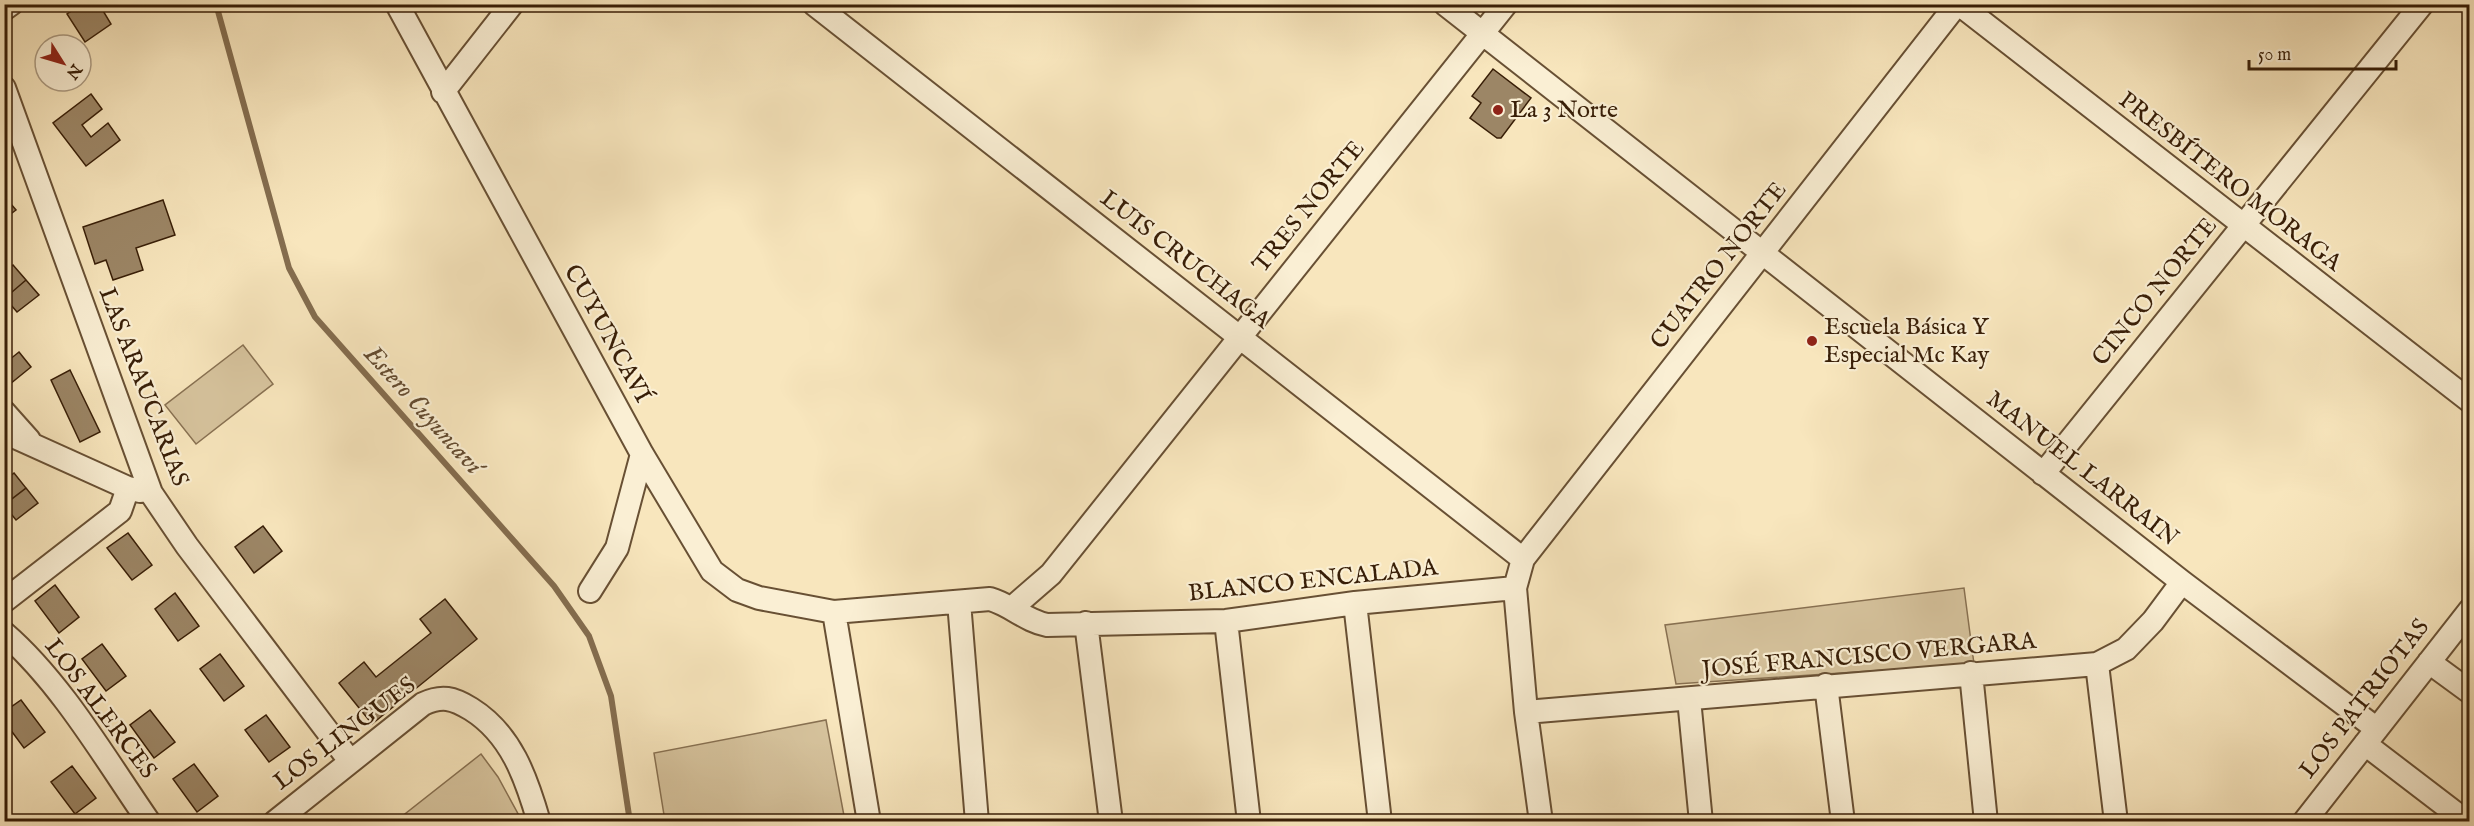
<svg xmlns="http://www.w3.org/2000/svg" width="2474" height="826" font-family="'IM FELL English',serif">
<style>
.green{fill:#d7c49e;stroke:#887152;stroke-width:1.5}
.lines{fill:none;stroke-linecap:round;stroke-linejoin:round}
.stream{stroke:#846d4f;stroke-width:6}
.building{fill:#9c8666;stroke:#381e07;stroke-width:1.5}
.minor-casing{stroke:#685034;stroke-width:26}
.minor{stroke:#faefd4;stroke-width:22}
.poi-dot{fill:#8f2418;stroke:#faefd4;stroke-width:2}
.labels{text-anchor:middle;dominant-baseline:central;stroke-width:4.5;stroke-linejoin:round;paint-order:stroke}
.poi-label{font-size:24px;fill:#381e07;stroke:#faefd4;text-anchor:start}
.street-label{font-size:24px;fill:#381e07;stroke:#faefd4}
.water-label{font-size:26px;font-style:italic;fill:#644c31;stroke:#faefd4}
</style>
<rect width="100%" height="100%" fill="#f8e6bd"/>
<filter id="stains"><feTurbulence type="fractalNoise" baseFrequency=".00333" numOctaves="4"/><feColorMatrix values="0 0 0 0 .2 0 0 0 0 .09 0 0 0 0 .02 0 0 0 .5 -.17"/></filter>
<radialGradient id="worn" r=".72"><stop offset=".6" stop-color="#630" stop-opacity="0"/><stop offset="1" stop-color="#630" stop-opacity=".3"/></radialGradient>
<!-- green -->
<path class="green" d="M243 345 273 384 196 444 165 405Z
M1964 588 1974 664 1676 684 1665 625Z
M826 720 845 821H665L654 753Z
M481 754 498 777 522 821H396Z"/>
<g class="lines">
<!-- stream -->
<path class="stream" d="M216 4 289 268 315 317 554 586 589 636 611 696 630 822"/>
</g>
<!-- building -->
<path class="building" d="M82 4H99L111 24 85 42 67 14Z
M1493 69 1531 98 1501 138H1497L1470 118 1481 103 1472 96Z
M91 94 102 109 82 125 91 137 108 123 120 140 86 166 53 123Z
M4 196 16 210 4 219Z
M163 200 175 235 136 248 143 270 113 280 106 260 95 264 83 227Z
M13 265 26 280 5 298 4 272Z
M26 280 39 295 17 312 5 298Z
M19 352 31 367 10 384 4 378V364Z
M70 370 100 432 80 442 51 380Z
M14 473 26 488 4 505V481Z
M26 488 38 503 16 520 4 505Z
M263 526 282 551 254 573 235 547Z
M128 533 152 565 132 580 107 548Z
M55 585 79 617 59 633 35 601Z
M175 593 199 626 178 641 155 609Z
M445 599 477 639 372 724 339 683 364 662 376 677 431 633 420 619Z
M102 644 126 676 106 691 82 659Z
M220 654 244 686 224 701 200 669Z
M21 700 45 732 24 748 4 721V712Z
M150 710 175 742 154 758 130 725Z
M266 715 290 747 269 762 245 730Z
M194 764 218 796 197 812 173 779Z
M72 766 96 798 75 814 51 782Z"/>
<g class="lines">
<defs>
<path id="minor" d="M397 4 642 454 712 571 737 590 759 598 834 612 990 599C1011 605 1026 621 1047 625L1226 621 1355 603 1515 588
M814 4 1523 559
M1445 4 2182 582 2377 729
M1959 4 2470 401
M4 9 11 4
M4 88 151 493 187 546 350 761
M443 92 512 4
M4 412 29 440
M4 432 128 488 140 491
M2043 474 2422 4
M590 591 617 548 642 454
M4 601 120 511 128 488
M959 602 977 822
M1355 603 1380 822
M1013 607 1051 574 1506 4
M834 612 869 822
M1226 621 1249 822
M1086 623 1111 822
M4 633C61 682 106 760 149 822
M2429 662 2470 692
M2097 664 2116 822
M1971 673 1986 822
M1826 685 1843 822
M1689 699 1701 822
M1526 712 2097 664 2126 649 2153 621 2182 582
M2365 744 2467 822
M275 822 423 704C442 695 453 698 471 709 511 734 526 777 539 822
M1541 822 1526 712 1515 588 1523 559 1957 4
M2304 822 2470 610"/>
</defs>
<!-- minor casing -->
<use href="#minor" class="minor-casing"/>
<!-- minor -->
<use href="#minor" class="minor"/>
</g>
<!-- markers -->
<g class="poi-dot">
<circle cx="1498" cy="110" r="6"/>
<circle cx="1812" cy="341" r="6"/>
</g>
<g class="labels">
<!-- poi labels -->
<g class="poi-label">
<text x="1510" y="110">La 3 Norte</text>
<text x="1824" y="327">Escuela Básica Y<tspan x="1824" dy="28">Especial Mc Kay</tspan></text>
</g>
<!-- street labels -->
<g class="street-label">
<text transform="translate(2230 182) rotate(38)">PRESBÍTERO MORAGA</text>
<text transform="translate(1309 207) rotate(-51)">TRES NORTE</text>
<text transform="translate(1185 260) rotate(38)">LUIS CRUCHAGA</text>
<text transform="translate(1719 266) rotate(-52)">CUATRO NORTE</text>
<text transform="translate(2155 292) rotate(-51)">CINCO NORTE</text>
<text transform="translate(607 334) rotate(61)">CUYUNCAVÍ</text>
<text transform="translate(143 387) rotate(69)">LAS ARAUCARIAS</text>
<text transform="translate(2082 469) rotate(38)">MANUEL LARRAIN</text>
<text transform="translate(1313 581) rotate(-6)">BLANCO ENCALADA</text>
<text transform="translate(1869 656) rotate(-5)">JOSÉ FRANCISCO VERGARA</text>
<text transform="translate(2365 699) rotate(-52)">LOS PATRIOTAS</text>
<text transform="translate(100 709) rotate(53)">LOS ALERCES</text>
<text transform="translate(345 734) rotate(-37)">LOS LINGUES</text>
</g>
<!-- water labels -->
<g class="water-label">
<text transform="translate(423 410) rotate(48)">Estero Cuyuncaví</text>
</g>
</g>
<!-- margin -->
<rect width="2474" height="826" fill="none" stroke="#f8e6bd" stroke-width="24"/>
<rect x="6" y="6" width="2462" height="814" fill="none" stroke="#381e07" stroke-width="3"/>
<rect x="12" y="12" width="2450" height="802" fill="none" stroke="#381e07" stroke-width="1.5"/>
<!-- north arrow -->
<g transform="translate(63 63) rotate(127)"><circle r="28" fill="#faefd4" stroke="#ac9b82" stroke-width="1.5"/>
<path d="M0-4.5L10 22L0 15L-10 22Z" fill="#8f2418"/>
<text y="-9" font-size="16" font-weight="bold" text-anchor="middle" fill="#381e07">N</text>
</g>
<!-- scale -->
<path d="M2249 60v9h147v-9" fill="none" stroke="#381e07" stroke-width="3"/>
<text x="2258" y="60" font-size="18" fill="#381e07" stroke="#faefd4" stroke-width="4.5" paint-order="stroke">50 m</text>
<rect width="100%" height="100%" filter="url(#stains)"/>
<rect width="100%" height="100%" fill="url(#worn)"/>
</svg>
